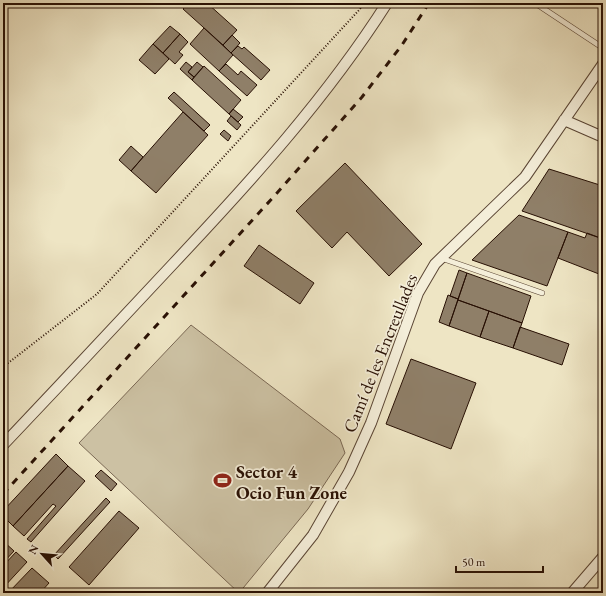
<svg xmlns="http://www.w3.org/2000/svg" width="606" height="596" font-family="'EB Garamond',serif">
<style>
.green{fill:#ccc1a3;stroke:#7a6854}
.building{fill:#8f7f68;stroke:#281004}
.lines{fill:none;stroke-linecap:round;stroke-linejoin:round}
.service-casing{stroke:#5a4534;stroke-width:6}
.minor-casing{stroke:#5a4534;stroke-width:12}
.path{stroke:#281004;stroke-width:2;stroke-dasharray:1 2;stroke-linecap:butt}
.service{stroke:#f4eed9;stroke-width:5}
.minor{stroke:#f4eed9;stroke-width:10}
.rail{stroke:#281004;stroke-width:3;stroke-dasharray:7 7;stroke-linecap:butt}
.labels{text-anchor:middle;dominant-baseline:central;stroke-width:3.5;stroke-linejoin:round;paint-order:stroke}
.street-label{font-size:18px;fill:#281004;stroke:#f4eed9}
.poi-label{font-size:18px;font-weight:bold;fill:#281004;stroke:#f4eed9;text-anchor:start}
</style>
<rect width="100%" height="100%" fill="#eee5c4"/>
<filter id="stains"><feTurbulence type="fractalNoise" baseFrequency=".005" numOctaves="4"/><feColorMatrix values="0 0 0 0 .2 0 0 0 0 .09 0 0 0 0 .02 0 0 0 .5 -.17"/></filter>
<radialGradient id="worn" r=".72"><stop offset=".6" stop-color="#630" stop-opacity="0"/><stop offset="1" stop-color="#630" stop-opacity=".3"/></radialGradient>
<!-- green -->
<path class="green" d="M191 325 340 439 345 453 308 509 239 593 79 443Z"/>
<!-- building -->
<path class="building" d="M189 3H207L237 30 223 45 183 9Z
M170 26 180 34 163 53 153 44Z
M204 28 233 55 219 71 190 44Z
M180 34 188 42 179 52 183 55 175 64 163 53Z
M232 35 240 43 231 53 223 45Z
M153 44 169 59 155 74 139 60Z
M238 46 242 49 244 47 270 70 261 80 231 53Z
M186 62 192 67 188 72 194 77 192 80 180 69Z
M197 62 203 67 194 77 188 72Z
M226 64 238 75 241 71 257 85 247 96 219 71Z
M204 66 241 100 229 114 192 80Z
M174 92 210 125 204 131 168 98Z
M233 109 243 117 238 122 229 114Z
M183 112 208 135 156 193 131 171Z
M231 116 241 125 237 130 227 121Z
M224 130 231 136 228 141 220 134Z
M131 146 143 157 131 171 119 160Z
M345 163 422 244 389 276 347 232 332 248 296 211Z
M549 169 603 186V239L522 211Z
M519 215 568 232 547 286 472 260Z
M568 232 585 238 587 233 603 239V264L599 274 558 258Z
M259 245 314 283 300 304 244 266Z
M459 270 467 273 458 299 450 296Z
M467 273 531 296 522 323 458 300Z
M448 295 458 299 449 326 439 322Z
M458 300 489 311 480 337 449 326Z
M489 311 522 323 513 348 480 337Z
M520 327 569 344 562 365 513 348Z
M411 359 476 383 451 449 386 424Z
M56 454 68 466 13 526 7 520 3 524V511Z
M68 466 85 481 31 542 27 539 56 506 53 504 24 536 13 526Z
M101 470 117 484 111 491 95 476Z
M106 498 110 502 58 559 54 555Z
M119 511 139 528 89 585 69 567Z
M3 541 14 551 3 563Z
M16 552 27 562 3 588V566Z
M32 568 49 583 40 593H8Z"/>
<g class="lines">
<defs>
<path id="service" d="M535 3 603 48
M441 258 542 293"/>
<path id="minor" d="M564 120 603 137
M3 445C60 385 116 325 173 264 250 182 326 99 387 3
M267 593 313 535 349 472 371 423 418 293 435 264 525 177 603 64
M572 593 603 557"/>
</defs>
<!-- service casing -->
<use href="#service" class="service-casing"/>
<!-- minor casing -->
<use href="#minor" class="minor-casing"/>
<!-- path -->
<path class="path" d="M3 367 97 294 360 9 364 3"/>
<!-- service -->
<use href="#service" class="service"/>
<!-- minor -->
<use href="#minor" class="minor"/>
<!-- rail -->
<path class="rail" d="M3 494 277 193 362 97 402 45 429 3"/>
</g>
<!-- icons -->
<defs>
<symbol id="stadium-bare" viewBox="-9 -9 18 18"><path d="M0-5a6.5 5 0 1 0 0 10a6.5 5 0 1 0 0-10ZM-3.5-1.8h7v3.6h-7Z" fill="#8f2418" stroke="#f4eed9" stroke-width="2.5" paint-order="stroke"/></symbol>
</defs>
<g fill-rule="evenodd">
<use href="#stadium-bare" x="210" y="468" width="25" height="25"/>
</g>
<g class="labels">
<!-- street labels -->
<g class="street-label">
<text transform="translate(380 353) rotate(-68)">Camí de les Encreullades</text>
</g>
<!-- poi labels -->
<g class="poi-label">
<text x="236" y="471">Sector 4<tspan x="236" dy="21">Ocio Fun Zone</tspan></text>
</g>
</g>
<!-- margin -->
<rect width="606" height="596" fill="none" stroke="#eee5c4" stroke-width="16"/>
<rect x="4" y="4" width="598" height="588" fill="none" stroke="#281004" stroke-width="2"/>
<rect x="8" y="8" width="590" height="580" fill="none" stroke="#281004"/>
<!-- north arrow -->
<g transform="translate(42 554) rotate(297)" stroke="#f4eed9" stroke-width="3" paint-order="stroke">
<path d="M0-3L7 15L0 10L-7 15Z" fill="#281004"/>
<text y="-6" font-size="11" font-weight="bold" text-anchor="middle" fill="#281004">N</text>
</g>
<!-- scale -->
<path d="M456 566v6h87v-6" fill="none" stroke="#281004" stroke-width="2"/>
<text x="462" y="566" font-size="12" fill="#281004" stroke="#f4eed9" stroke-width="3" paint-order="stroke">50 m</text>
<rect width="100%" height="100%" filter="url(#stains)"/>
<rect width="100%" height="100%" fill="url(#worn)"/>
</svg>
